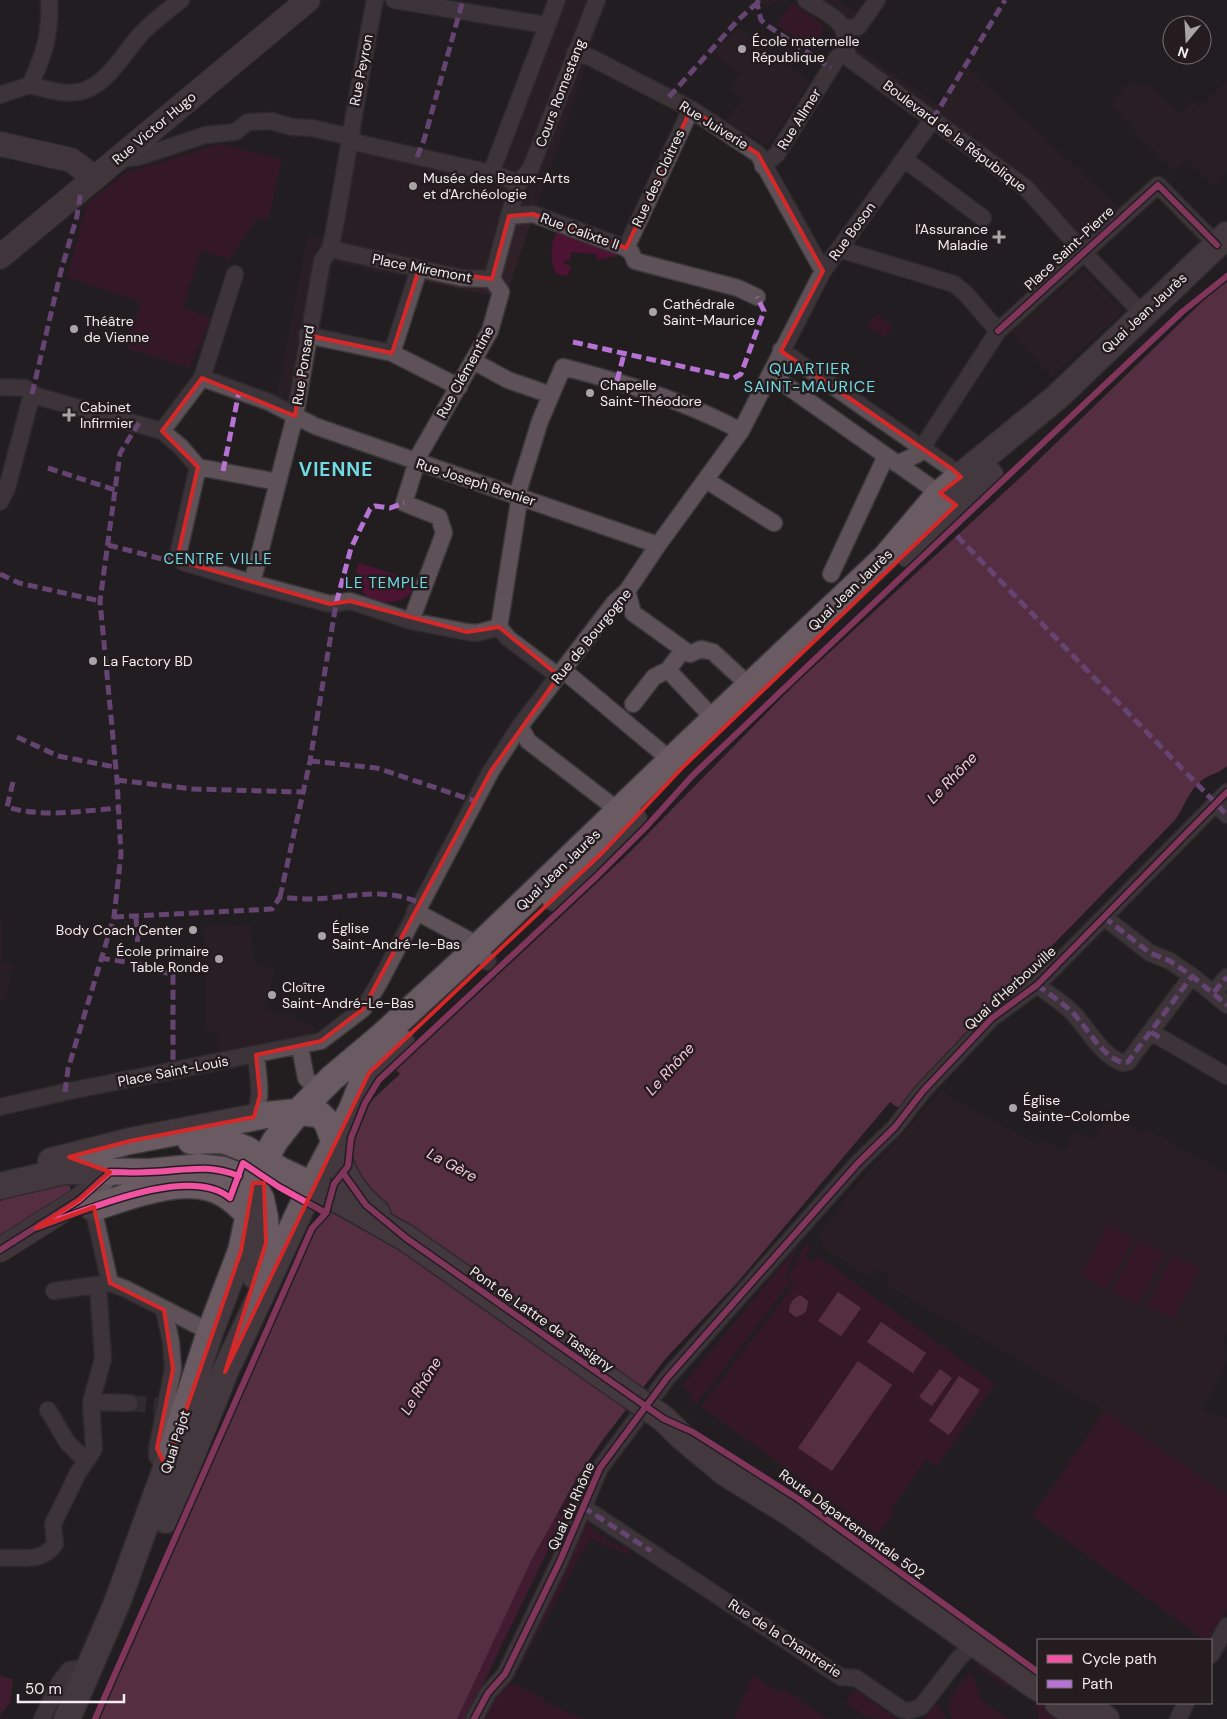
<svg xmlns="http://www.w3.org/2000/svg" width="1227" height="1719" font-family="'DM Sans',sans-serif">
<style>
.built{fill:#2f2127}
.green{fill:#4d1332}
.forest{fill:#671b44}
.water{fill:#96446c}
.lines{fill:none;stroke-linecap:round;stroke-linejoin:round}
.street-tunnel{stroke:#413d3f;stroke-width:16;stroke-dasharray:16 8;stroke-linecap:butt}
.street-casing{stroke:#3a3839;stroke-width:19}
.secondary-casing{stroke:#3a3839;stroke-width:26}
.primary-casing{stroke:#3a3839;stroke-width:29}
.street{stroke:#5e5157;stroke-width:16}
.secondary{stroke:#625359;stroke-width:24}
.primary{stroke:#6a5a61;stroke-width:26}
.primary-bridge-casing{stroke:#3a3839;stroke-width:29;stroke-linecap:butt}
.primary-bridge{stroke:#6a5a61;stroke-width:26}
.quiet{stroke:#b673d3;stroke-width:5;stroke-dasharray:10 5;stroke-linecap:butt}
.cycleway-casing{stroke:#241c1f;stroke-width:9}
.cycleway{stroke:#f153a3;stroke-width:6}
.marked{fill:none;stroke:#d62828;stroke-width:4;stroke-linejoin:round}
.poi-dot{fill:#a9a4a6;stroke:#241c1f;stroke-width:2}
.labels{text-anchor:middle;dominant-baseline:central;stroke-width:5;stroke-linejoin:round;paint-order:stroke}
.poi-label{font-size:14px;fill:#f2ecee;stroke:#241c1f;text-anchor:start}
.street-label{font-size:14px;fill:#f2ecee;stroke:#241c1f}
.neighbourhood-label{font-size:15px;letter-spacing:1px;fill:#6fdbe3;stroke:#241c1f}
.water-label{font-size:15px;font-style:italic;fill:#fcc9de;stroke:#241c1f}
.quarter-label{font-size:16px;letter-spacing:1px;fill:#6fdbe3;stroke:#241c1f}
.district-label{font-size:19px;font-weight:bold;letter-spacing:1px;fill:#6fdbe3;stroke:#241c1f}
</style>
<rect width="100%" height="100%" fill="#221e20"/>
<!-- built -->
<path class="built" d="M565 0H606L586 66 505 298 334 263 301 425 192 383 201 364 258 388 277 393 308 234 325 237 344 147 497 178Z
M748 0H786L766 5Z
M793 0H838L870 23 854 47 938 104 964 64 1133 220 1094 254 1036 196 835 55 838 42 835 30Z
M739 27 810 81 768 145 725 121 742 99 728 89 739 74 714 53Z
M1227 80V170L1214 186 1188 160 1175 171 1134 133 1136 130 1110 105 1131 81 1139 87 1147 84 1180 113 1192 100 1201 107Z
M1084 270 1120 307V314L1052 377 1011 332Z
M0 919H2V962L15 963 4 1002 0 1001Z
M249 924 251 926 255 965 275 968 264 1010 296 1017 295 1021 316 1026 315 1036 219 1051V1031L205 1032 206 973H194L191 965 198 964V955L204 953 203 926Z
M941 1090 973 1110 1039 1145 1042 1139 1063 1152 1074 1131 1093 1140 1108 1115 1142 1133 1145 1128 1227 1174V1332L1224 1338 1227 1361 1202 1411 1227 1418V1611L1206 1640 1032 1516 1104 1411 998 1348 886 1285 890 1275 876 1268 871 1278 822 1247 824 1243 817 1238 857 1184Z"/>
<!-- green -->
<path class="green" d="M792 3 824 26 821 40 810 47 776 24Z
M220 144 282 159 268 220 258 217 229 259 201 251 183 307 211 318 190 368 126 348 141 302 67 277 87 204 125 173Z
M557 230 619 252 617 256 597 260 596 254 571 252 570 261 565 260 564 264 571 266 568 276 556 274C549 259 551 245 557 230Z
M877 314 892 326 885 337 866 327Z
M359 563 416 581 417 585C397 620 343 597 359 563Z
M1107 1224 1134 1238 1108 1289 1081 1276Z
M1138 1240 1165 1253 1138 1305 1112 1292Z
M806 1243 811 1248 805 1256 813 1262 817 1256 995 1384 937 1466 927 1459 890 1511 894 1514 878 1535 701 1406 795 1284 791 1282 697 1403 689 1399 692 1393 682 1386 797 1247 785 1277 788 1278Z
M1173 1254 1200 1268 1174 1319 1147 1306Z
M1105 1411 1227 1495V1611L1206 1640 1032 1516Z
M577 1479 582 1483 564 1517 557 1514Z
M586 1519H589L594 1533 599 1532 600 1537 605 1536 606 1541H611L612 1545 617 1544 619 1549 623 1548 622 1542 627 1546 631 1556 590 1538 516 1674 512 1672Z
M981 1663 1038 1698V1703H1045L1068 1719H1039L1035 1699 1016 1685 1005 1687 975 1664Z
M969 1674C978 1681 976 1690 982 1699 988 1707 1000 1713 1008 1719H954C938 1706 960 1686 969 1674Z
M753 1675 778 1692 785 1690 827 1719H734Z
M507 1681 545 1699 544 1702 584 1719H481Z
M855 1690 897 1719C867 1719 869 1719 845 1702Z
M935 1704 940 1707 946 1719H925Z"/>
<!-- forest -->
<path class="forest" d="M557 1514 564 1517 466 1719H457L532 1559Z
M0 1676 13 1679 10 1703 0 1715Z"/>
<!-- water -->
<path class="water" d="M1227 280V766C1220 773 1210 774 1202 780 1188 791 1185 806 1175 820L996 1003 900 1109 890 1102 736 1284 666 1358 604 1438 578 1476 532 1559 457 1719H99L368 1107 374 1098 400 1074 396 1070 629 853 795 684 1021 477 1209 295Z
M50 1184H69L73 1196 0 1239V1201Z
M838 1292 861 1308 841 1336 818 1321Z
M800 1295 808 1301C807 1311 806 1314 796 1317L789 1312C790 1302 792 1300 800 1295Z
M881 1322 926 1353 913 1373 867 1342Z
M858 1361 892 1385 832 1471 798 1448Z
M940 1369 952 1378 932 1406 919 1397Z
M959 1376 980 1390 949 1435 929 1421Z"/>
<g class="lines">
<!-- street-tunnel -->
<path class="street-tunnel" d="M130 1403 158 1406"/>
<defs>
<path id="street" d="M394 0 546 25
M845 28 858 27 877 0
M846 51 850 59 1026 188 1084 253 1143 314
M575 53 590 57 691 109 758 154 823 271
M30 85C46 89 66 96 83 91 107 84 124 53 140 35 152 22 167 11 181 0
M30 85C44 55 51 34 49 0
M0 95 30 85
M118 159 139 157 205 135 235 132 248 122 271 121 292 127 312 128 342 135 358 143 495 174 518 183
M904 159 983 218
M763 166 777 154 837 58 846 51C849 19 830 16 806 0
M491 173 557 0
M509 216 533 214 626 248 631 252 635 261 738 288 757 297
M626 248 691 109
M330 249 462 278 492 279
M839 249 954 284 965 293 998 331
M492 279 518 183 530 170 597 0
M307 335 392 353 459 387
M781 350 952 469 966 482
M392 353 419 269
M473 361 508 380 551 395
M770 374 946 498
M202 378 269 402 315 426 658 545
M0 387 25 388 36 396 162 431 181 447 198 467
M162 431 202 378 235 274
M897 464 918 454 998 331 1158 185 1217 245
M198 467 178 555 183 562 252 583 295 416 322 261 330 249 333 236C348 157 359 79 375 0
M198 467 278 482
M706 480 774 523
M0 502 7 488 32 394
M831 574 886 456
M252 583 330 604 350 601 411 621 444 533 439 517 404 503 419 455 490 331 501 292 492 279
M627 591 633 613 690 654 701 649 713 652 740 677
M411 621 467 632 477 633 499 627
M499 627 520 495 519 489 540 421 563 367C625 383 685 401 741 431
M499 627 508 638 558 676
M563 670 661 752 670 762
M668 670 714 719
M633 704 654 677 668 670 683 650
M520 726 528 741 619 811
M1221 809 1227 815
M415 911 467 939 488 962
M1104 917 1150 953 1170 961 1192 976 1227 1005
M1037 985C1048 993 1061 1002 1071 1011 1089 1029 1099 1054 1123 1063L1128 1062 1192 976
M1214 992 1227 977
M1151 1032 1227 1076
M300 1047 306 1078 319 1092
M0 1107 65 1092 321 1041 363 1009 378 985 491 771 520 726 614 603 627 591 658 545 741 431 823 271 933 119
M249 1122C265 1106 258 1076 256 1055
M93 1208 110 1283
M54 1291 110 1283 126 1289 210 1332
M164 1310 171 1342 173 1369 157 1448V1456L166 1468
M91 1402 130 1403
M48 1410 67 1442 86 1461
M583 1507 841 1677 856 1678 901 1709 909 1711 921 1707 959 1658 975 1643
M0 1558C22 1556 41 1564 55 1544L53 1524 78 1473 94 1449 91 1402 103 1359 98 1285
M1211 1655 1227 1626
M42 1719 60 1682 69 1670 76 1669 88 1673
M474 1719 488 1693 505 1674 560 1561 600 1468 667 1378 858 1163 895 1127 923 1091 992 1018 1037 985 1227 792
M1178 1719 1186 1703"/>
<path id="secondary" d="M0 144 71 160 95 178
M0 257 308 0
M0 1250 79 1200 110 1172"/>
<path id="primary" d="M908 554 956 505 990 475
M555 898 634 820
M334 1134C336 1167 351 1192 377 1213
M191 1141 223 1140 246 1149 282 1171 312 1185 406 1238
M51 1161 130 1141 266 1115 298 1112 319 1114 327 1122 334 1141
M0 1186 64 1171 150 1172 199 1167 223 1170 239 1176 255 1188 261 1199 265 1218 266 1243 255 1276
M93 1208C130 1196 188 1172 224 1194 233 1199 241 1207 248 1214
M664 1419 680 1435 724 1472 790 1513 1038 1688
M166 1520 225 1372 312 1185 352 1109 363 1081 376 1065 401 1042
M1058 1703 1081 1719
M1083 1703 1106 1719
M67 1719 117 1603 166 1468 210 1332 241 1251 258 1172 275 1141 298 1112 332 1078 382 1036 459 965 687 745 885 558 940 493 1056 398 1227 235"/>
</defs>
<!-- street casing -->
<use href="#street" class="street-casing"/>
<!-- secondary casing -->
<use href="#secondary" class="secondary-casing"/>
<!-- primary casing -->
<use href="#primary" class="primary-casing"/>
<!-- street -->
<use href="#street" class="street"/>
<!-- secondary -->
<use href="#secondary" class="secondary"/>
<!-- primary -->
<use href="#primary" class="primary"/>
<defs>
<path id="primary-bridge" d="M406 1238 664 1419"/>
</defs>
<!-- primary-bridge casing -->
<use href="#primary-bridge" class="primary-bridge-casing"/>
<!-- primary-bridge -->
<use href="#primary-bridge" class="primary-bridge"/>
<!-- quiet -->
<path class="quiet" d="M759 0 757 3 761 20 768 26 831 68
M669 97 738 20 757 3
M933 119 1005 0
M417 157 424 140 463 0
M573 342 734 378 741 374 764 311 757 297
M617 381 624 354
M32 394 61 271 77 216 81 190
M48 468 115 490
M223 471 239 392
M957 536 1227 815
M108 545 166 560 178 555
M0 574 19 583 100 601
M17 737 58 756 115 767
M310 761 377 768 475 801
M117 780 193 789 302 792
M13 782 7 807C42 818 82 811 118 808
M280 897 310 761 336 604 351 548 370 509 375 506 390 508 404 503
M114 917 272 909 280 897C291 898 303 899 315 899 353 897 384 887 420 903
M136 917 139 964
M1104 917 1150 953 1170 961 1192 976 1227 1005
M100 958 139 964 173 975V1071
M1037 985C1048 993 1061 1002 1071 1011 1089 1029 1099 1054 1123 1063L1128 1062 1192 976
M1214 992 1227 977
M1151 1032 1162 1039
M65 1092 68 1069 114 917 121 854 117 780 100 601 120 453 139 423
M583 1507 651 1551"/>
<defs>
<path id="cycleway" d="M998 331 1158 185 1217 245
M343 1173 366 1205 406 1238 664 1419 693 1432 800 1500 1038 1672
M36 1228C82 1212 189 1163 230 1198L243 1163 279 1187 326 1213
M0 1250 79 1200 110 1172C123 1172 137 1173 150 1172 183 1171 206 1163 239 1176
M95 1719 312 1228 326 1213 334 1184 348 1166 351 1138 365 1103 379 1080 597 876 646 827 693 775 993 490 1182 312 1227 276
M474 1719 488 1693 505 1674 560 1561 600 1468 667 1378 858 1163 895 1127 923 1091 992 1018 1037 985 1227 792"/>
</defs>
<!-- cycleway casing -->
<use href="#cycleway" class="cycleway-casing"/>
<!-- cycleway -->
<use href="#cycleway" class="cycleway"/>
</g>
<!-- marked area -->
<path d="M0 0H1227V1719H0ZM691 109 758 154 823 271 781 351 952 469 961 477 940 493 956 505 683 767 603 852 369 1073 225 1372 266 1243 264 1183H253L241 1251 166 1468 157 1448 173 1369 164 1310 110 1283 94 1207 36 1228 79 1200 110 1172 69 1157 130 1141 254 1117 260 1095 256 1055 321 1041 363 1009 491 771 559 676 499 627 467 632 350 601 330 604 183 562 178 555 198 467 162 431 202 378 295 416 307 335 392 353 419 269 492 279 509 216 533 214 626 248Z" fill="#221e20" fill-opacity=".55" fill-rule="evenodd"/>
<path class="marked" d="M691 109 758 154 823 271 781 351 952 469 961 477 940 493 956 505 683 767 603 852 369 1073 225 1372 266 1243 264 1183H253L241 1251 166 1468 157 1448 173 1369 164 1310 110 1283 94 1207 36 1228 79 1200 110 1172 69 1157 130 1141 254 1117 260 1095 256 1055 321 1041 363 1009 491 771 559 676 499 627 467 632 350 601 330 604 183 562 178 555 198 467 162 431 202 378 295 416 307 335 392 353 419 269 492 279 509 216 533 214 626 248Z"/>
<!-- markers -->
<g class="poi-dot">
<circle cx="742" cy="49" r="5"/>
<circle cx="413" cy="186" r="5"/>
<path d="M996.5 229.5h5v5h5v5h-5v5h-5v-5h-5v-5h5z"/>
<circle cx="653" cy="312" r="5"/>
<circle cx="74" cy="329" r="5"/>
<circle cx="590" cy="393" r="5"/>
<path d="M66.5 407.5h5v5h5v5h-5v5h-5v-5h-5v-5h5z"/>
<circle cx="93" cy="661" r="5"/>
<circle cx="193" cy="930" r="5"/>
<circle cx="322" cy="936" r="5"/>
<circle cx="219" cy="959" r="5"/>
<circle cx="272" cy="995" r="5"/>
<circle cx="1013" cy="1108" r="5"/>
</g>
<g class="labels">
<!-- poi labels -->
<g class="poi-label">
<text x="752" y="41">École maternelle<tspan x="752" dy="16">République</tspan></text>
<text x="423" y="178">Musée des Beaux-Arts<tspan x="423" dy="16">et d'Archéologie</tspan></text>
<text x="988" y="229" text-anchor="end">l'Assurance<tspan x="988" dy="16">Maladie</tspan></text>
<text x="663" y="304">Cathédrale<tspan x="663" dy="16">Saint-Maurice</tspan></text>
<text x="84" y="321">Théâtre<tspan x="84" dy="16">de Vienne</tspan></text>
<text x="600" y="385">Chapelle<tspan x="600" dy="16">Saint-Théodore</tspan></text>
<text x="80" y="407">Cabinet<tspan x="80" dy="16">Infirmier</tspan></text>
<text x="103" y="661">La Factory BD</text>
<text x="332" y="928">Église<tspan x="332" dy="16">Saint-André-le-Bas</tspan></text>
<text x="183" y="930" text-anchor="end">Body Coach Center</text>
<text x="209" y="951" text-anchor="end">École primaire<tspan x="209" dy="16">Table Ronde</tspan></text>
<text x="282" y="987">Cloître<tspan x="282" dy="16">Saint-André-Le-Bas</tspan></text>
<text x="1023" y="1100">Église<tspan x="1023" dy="16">Sainte-Colombe</tspan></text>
</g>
<!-- street labels -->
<g class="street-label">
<text transform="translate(361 70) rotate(-79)">Rue Peyron</text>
<text transform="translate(560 93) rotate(-69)">Cours Romestang</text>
<text transform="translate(799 119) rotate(-58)">Rue Allmer</text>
<text transform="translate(714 125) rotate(32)">Rue Juiverie</text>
<text transform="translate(154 128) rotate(-40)">Rue Victor Hugo</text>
<text transform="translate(955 136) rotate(37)">Boulevard de la République</text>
<text transform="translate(658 178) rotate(-65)">Rue des Cloitres</text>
<text transform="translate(580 231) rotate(20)">Rue Calixte II</text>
<text transform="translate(852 231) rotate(-54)">Rue Boson</text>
<text transform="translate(1069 248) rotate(-43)">Place Saint-Pierre</text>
<text transform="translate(422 268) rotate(11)">Place Miremont</text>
<text transform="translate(1144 313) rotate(-43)">Quai Jean Jaurès</text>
<text transform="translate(303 365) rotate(-81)">Rue Ponsard</text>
<text transform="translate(465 372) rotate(-61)">Rue Clémentine</text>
<text transform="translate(476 482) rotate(18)">Rue Joseph Brenier</text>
<text transform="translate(850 590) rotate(-44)">Quai Jean Jaurès</text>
<text transform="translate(591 636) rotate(-51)">Rue de Bourgogne</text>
<text transform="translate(558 870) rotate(-44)">Quai Jean Jaurès</text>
<text transform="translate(1010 988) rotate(-42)">Quai d'Herbouville</text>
<text transform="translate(173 1071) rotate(-11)">Place Saint-Louis</text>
<text transform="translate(542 1319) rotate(35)">Pont de Lattre de Tassigny</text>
<text transform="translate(175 1442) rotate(-72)">Quai Pajot</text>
<text transform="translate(571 1506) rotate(-66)">Quai du Rhône</text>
<text transform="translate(852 1524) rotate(36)">Route Départementale 502</text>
<text transform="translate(785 1638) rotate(33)">Rue de la Chantrerie</text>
</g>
<!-- neighbourhood labels -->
<g class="neighbourhood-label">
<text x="218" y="559">CENTRE VILLE</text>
<text x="387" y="583">LE TEMPLE</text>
</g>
<!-- water labels -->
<g class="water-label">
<text transform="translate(952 778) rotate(-46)">Le Rhône</text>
<text transform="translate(670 1069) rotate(-48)">Le Rhône</text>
<text transform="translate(452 1165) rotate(28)">La Gère</text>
<text transform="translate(421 1386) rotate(-59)">Le Rhône</text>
</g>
<!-- quarter labels -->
<g class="quarter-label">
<text x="810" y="368">QUARTIER<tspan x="810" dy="18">SAINT-MAURICE</tspan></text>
</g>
<!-- district labels -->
<g class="district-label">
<text x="336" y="469">VIENNE</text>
</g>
</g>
<!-- legend -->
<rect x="1037" y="1639" width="175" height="65" fill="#241c1f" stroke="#766f72"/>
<rect x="1047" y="1655" width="25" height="8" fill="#f153a3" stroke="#766f72"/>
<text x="1082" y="1664" font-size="15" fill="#f2ecee">Cycle path</text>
<rect x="1047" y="1680" width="25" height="8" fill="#b673d3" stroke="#766f72"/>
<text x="1082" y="1689" font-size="15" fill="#f2ecee">Path</text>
<!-- north arrow -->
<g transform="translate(1187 40) rotate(198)"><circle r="24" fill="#241c1f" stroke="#766f72"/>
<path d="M0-4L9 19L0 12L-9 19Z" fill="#a9a4a6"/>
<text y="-8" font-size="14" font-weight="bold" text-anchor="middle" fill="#f2ecee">N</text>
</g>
<!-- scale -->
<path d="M18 1694v8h106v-8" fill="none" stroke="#f2ecee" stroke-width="2.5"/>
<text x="25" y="1694" font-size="15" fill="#f2ecee" stroke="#241c1f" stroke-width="4" paint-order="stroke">50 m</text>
</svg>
